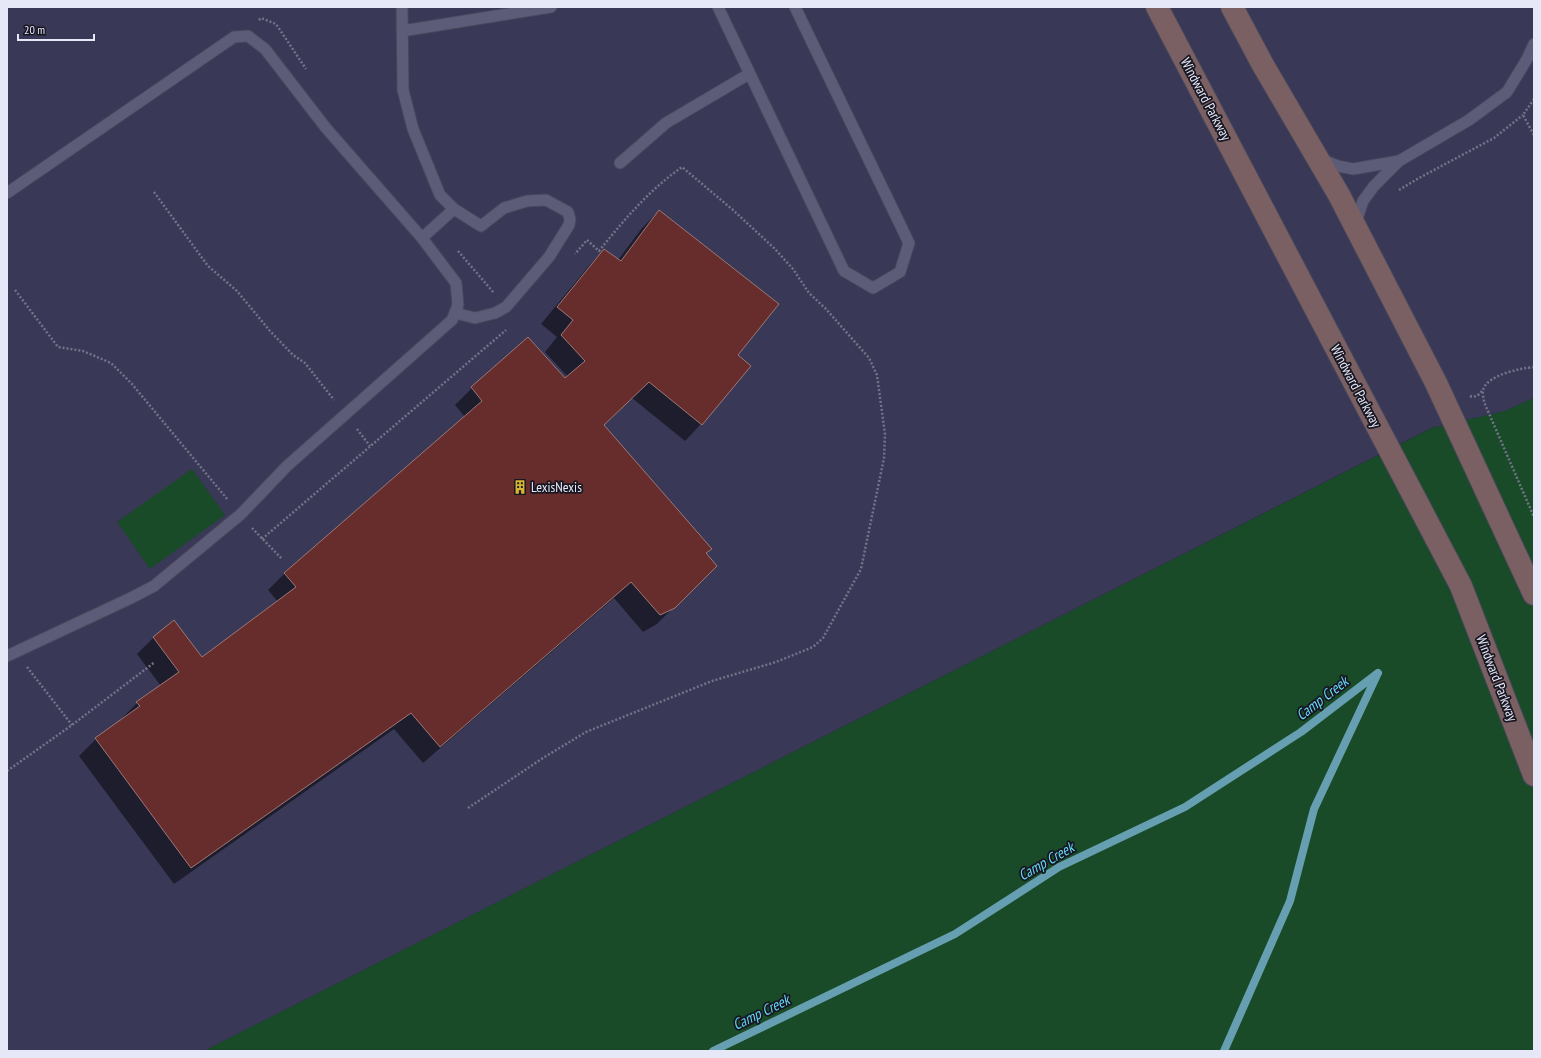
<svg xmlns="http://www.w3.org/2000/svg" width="1541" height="1058" font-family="'PT Sans Narrow',sans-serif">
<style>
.built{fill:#393856}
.green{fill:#194b28}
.shadow{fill:#0007}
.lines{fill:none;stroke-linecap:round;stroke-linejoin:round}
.stream{stroke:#679fb2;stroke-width:8}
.building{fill:#672d2d;stroke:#9c7977}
.service-casing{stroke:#48475b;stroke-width:13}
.secondary-casing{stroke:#48475b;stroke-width:24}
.path{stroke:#737388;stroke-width:2.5;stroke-dasharray:2 2;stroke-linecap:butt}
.service{stroke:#5d5c78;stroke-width:11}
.secondary{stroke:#7a6062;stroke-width:22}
.labels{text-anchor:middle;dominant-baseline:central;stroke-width:3.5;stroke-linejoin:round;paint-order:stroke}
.street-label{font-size:14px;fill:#e6e7f7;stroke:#171621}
.poi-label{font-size:14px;fill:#e6e7f7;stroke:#171621;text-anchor:start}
.water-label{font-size:15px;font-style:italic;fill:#64d8f7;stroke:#171621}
</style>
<rect width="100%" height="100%" fill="#2d2c45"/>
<!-- built -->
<path class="built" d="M7 7H1534V398L1505 411 1431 428 204 1051H7Z"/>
<!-- green -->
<path class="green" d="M1534 398V1051H204L1432 428 1505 411Z
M192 469 225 515 150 569 117 522Z"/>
<!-- shadow -->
<path class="shadow" d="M659 211 737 355 701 424 685 441 632 398 603 426 705 554 716 565 657 624 643 632 614 598 423 763 394 729 174 884 79 756 96 739 121 721 120 720 137 703 161 686 137 654 153 638 174 622 202 658 278 602 268 590 285 573 465 417 455 405 472 388 565 379 568 377 545 352 557 337 541 324 588 267 604 250 618 260 642 228Z"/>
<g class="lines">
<!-- stream -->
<path class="stream" d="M713 1051 955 934 1059 867 1185 807 1301 732 1378 673
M1224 1051 1290 901 1314 809 1377 675"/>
</g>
<!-- building -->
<path class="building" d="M659 210 779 304 738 355 751 366 702 425 649 382 604 425 712 549 706 553 717 566 675 608 660 615 631 582 440 747 411 713 191 868 95 738 140 706 136 702 179 672 153 637 174 620 202 657 296 587 284 573 482 401 471 387 528 337 565 378 585 361 561 335 573 320 557 307 604 249 621 261Z"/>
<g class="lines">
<defs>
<path id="service" d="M402 7 403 90 413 129 440 195 454 209
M718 7 844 271 873 288 900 272 909 243 795 7
M402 31 551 7
M1321 159 1338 166 1353 169 1399 161
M620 163 666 123 749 74
M7 193 234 37 248 36 265 49 326 128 422 238 456 283 458 305 452 320 287 466 241 514 154 586 131 598 7 656
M1355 225 1363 201 1374 186 1399 161 1469 120 1507 92 1527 59 1534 44
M422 238 454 209 481 226 504 208 527 201 546 200 568 212 570 219 569 225 549 257 506 307 495 313 475 318 455 313"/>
<path id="secondary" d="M1157 7 1461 586 1534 775
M1232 7 1263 65 1339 195 1436 383 1534 594"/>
</defs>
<!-- service casing -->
<use href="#service" class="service-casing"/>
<!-- secondary casing -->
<use href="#secondary" class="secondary-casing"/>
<!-- path -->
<path class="path" d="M259 20 261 18 276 24 306 69
M1534 99 1523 115 1534 135
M1399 190 1419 178 1494 138 1523 115
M154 192 208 266 237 291 270 331 293 355 305 363 334 400
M458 251 494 293
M15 290 58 347 83 351 111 363 132 384 228 500
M1534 367C1521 368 1487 375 1483 390 1482 394 1484 398 1484 402L1534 517
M1470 396C1475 398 1479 395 1482 391
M357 429 370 446
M252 528 282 559
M262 539 506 330
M27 667 72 725
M7 771 72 725 155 662
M468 808 543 758 586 732 712 681 776 662 813 647 823 638 861 569 884 458 885 434 877 375 869 358 826 309 809 293 793 269 774 248 733 210 682 167C649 190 624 220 599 251L587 240 575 254"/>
<!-- service -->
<use href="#service" class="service"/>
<!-- secondary -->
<use href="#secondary" class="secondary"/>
</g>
<!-- icons -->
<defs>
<symbol id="building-bare" viewBox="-9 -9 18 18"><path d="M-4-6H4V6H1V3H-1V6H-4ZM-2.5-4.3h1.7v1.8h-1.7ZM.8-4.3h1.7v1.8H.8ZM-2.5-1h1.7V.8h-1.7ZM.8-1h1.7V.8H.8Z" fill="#d6b534" stroke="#171621" stroke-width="2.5" paint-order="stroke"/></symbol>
</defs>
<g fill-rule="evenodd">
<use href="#building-bare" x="510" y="477" width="20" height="20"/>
</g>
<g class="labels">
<!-- street labels -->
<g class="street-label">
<text transform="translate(1206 99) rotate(62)">Windward Parkway</text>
<text transform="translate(1356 386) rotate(62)">Windward Parkway</text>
<text transform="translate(1497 678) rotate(69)">Windward Parkway</text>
</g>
<!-- poi labels -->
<g class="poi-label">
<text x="531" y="487">LexisNexis</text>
</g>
<!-- water labels -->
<g class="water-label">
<text transform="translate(1322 698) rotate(-38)">Camp Creek</text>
<text transform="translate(1046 861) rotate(-30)">Camp Creek</text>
<text transform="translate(761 1012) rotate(-26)">Camp Creek</text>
</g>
</g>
<!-- border -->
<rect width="1541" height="1058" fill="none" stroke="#e6e7f7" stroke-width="16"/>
<!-- scale -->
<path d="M18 34v6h76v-6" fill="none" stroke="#e6e7f7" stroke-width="2"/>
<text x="24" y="34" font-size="12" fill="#e6e7f7" stroke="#171621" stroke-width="3" paint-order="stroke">20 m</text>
</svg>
